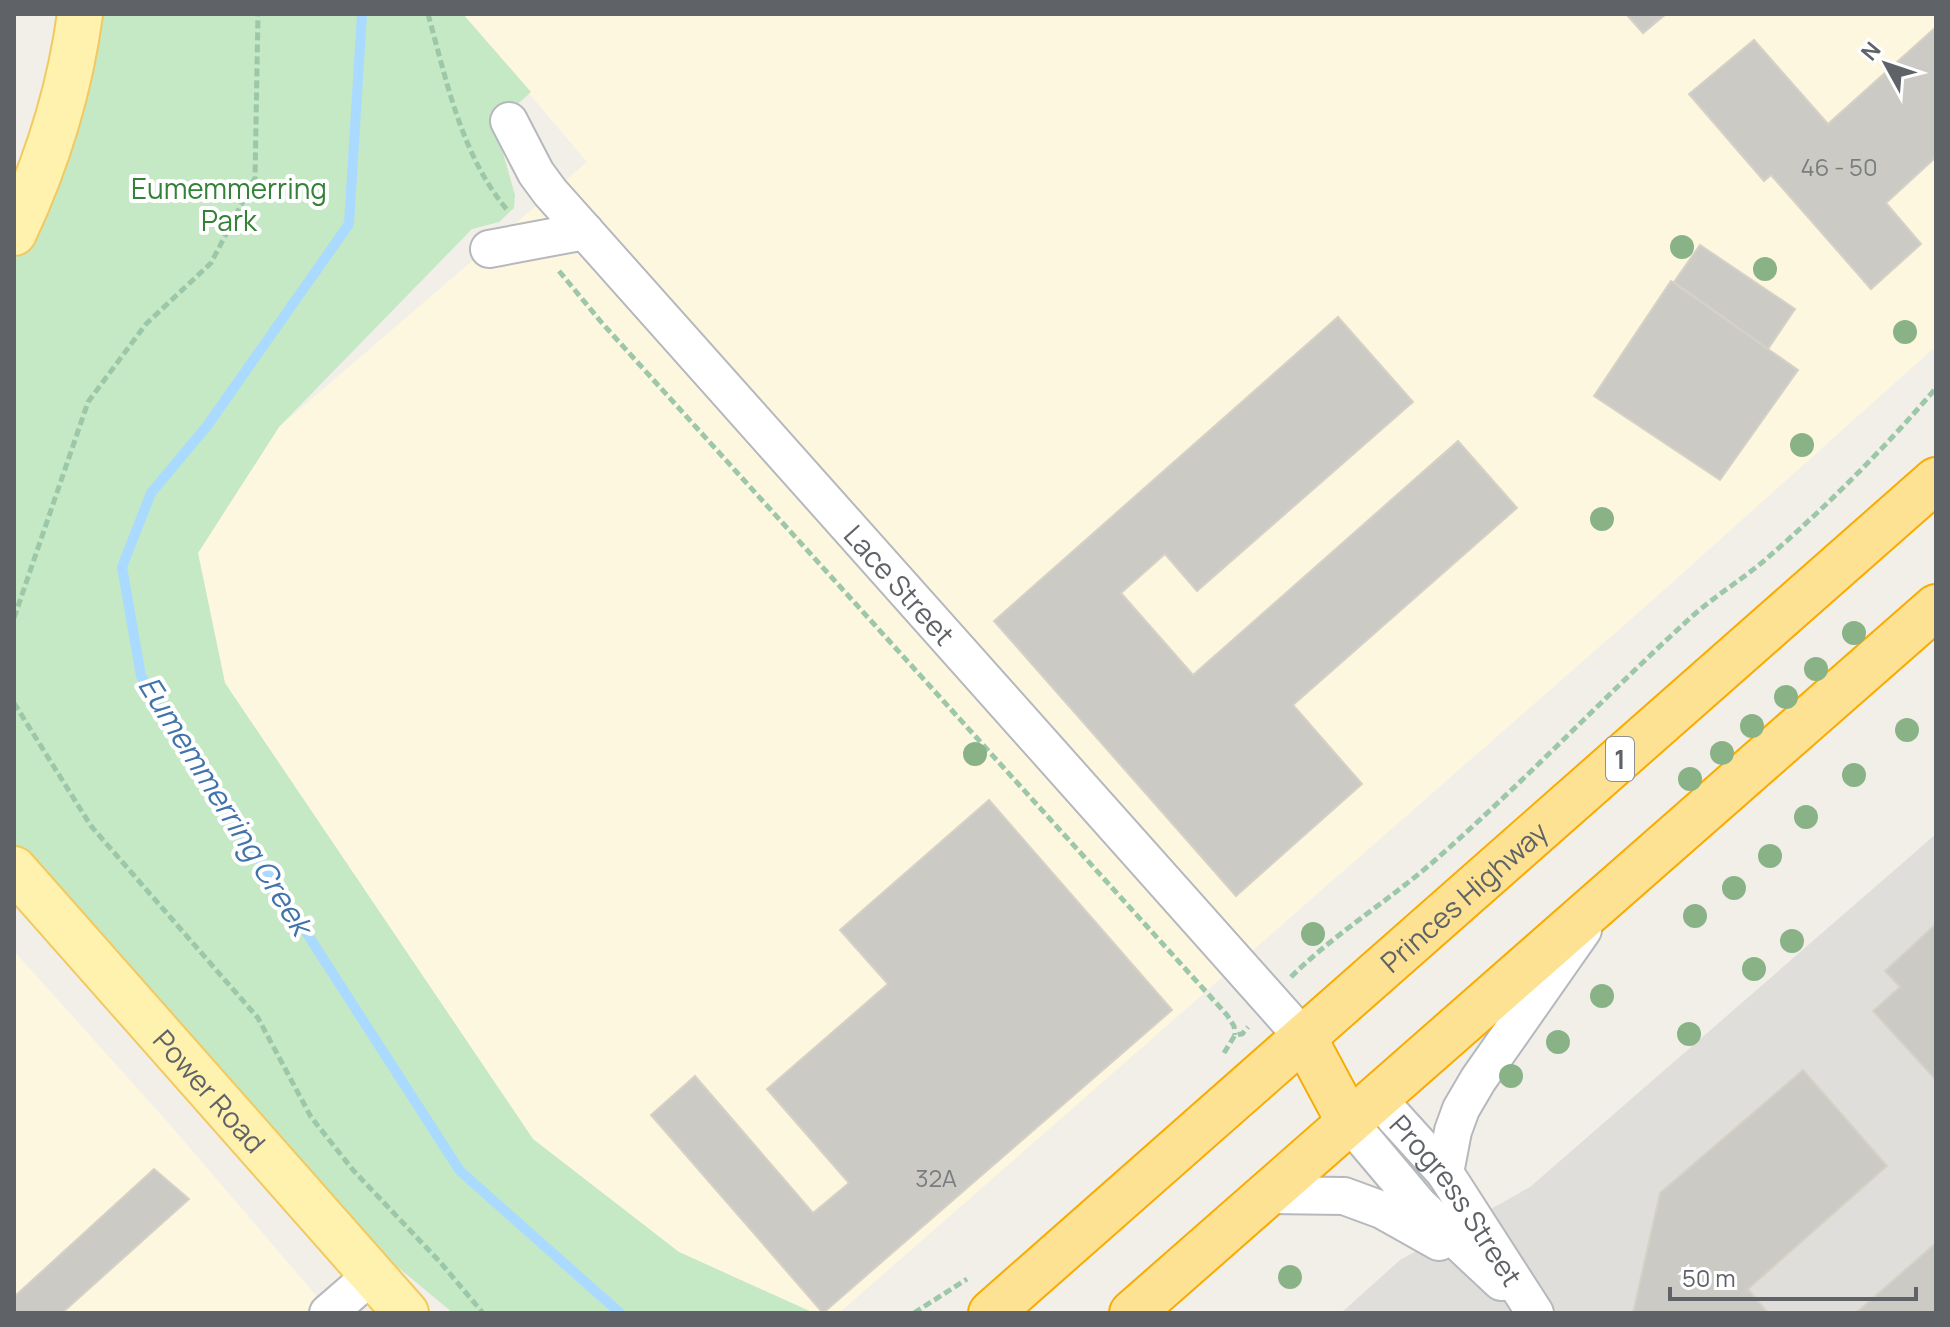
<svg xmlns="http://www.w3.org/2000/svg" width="1950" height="1327" font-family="Manrope,sans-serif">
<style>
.commercial{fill:#fef7e0}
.industrial{fill:#e0deda}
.green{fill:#c5e8c5}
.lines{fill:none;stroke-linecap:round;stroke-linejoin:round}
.stream{stroke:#aadaff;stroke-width:10}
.building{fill:#cccac5;stroke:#d6d1c6;stroke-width:2}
.minor-casing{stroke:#b5b8bc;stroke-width:40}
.major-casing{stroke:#f2c960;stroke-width:48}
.highway-casing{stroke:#f9ab00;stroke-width:48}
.path{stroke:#9cc7a9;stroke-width:5;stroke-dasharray:8 4;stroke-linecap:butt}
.minor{stroke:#fff;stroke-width:36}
.major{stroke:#fff2af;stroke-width:44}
.highway{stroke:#fde293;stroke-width:44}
.tree{fill:#89b387}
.labels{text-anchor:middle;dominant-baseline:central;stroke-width:8;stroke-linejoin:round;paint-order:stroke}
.number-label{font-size:24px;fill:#7a7d7f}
.shield{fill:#fff;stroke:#8f9295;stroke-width:2}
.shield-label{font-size:26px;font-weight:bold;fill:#5f6368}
.park-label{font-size:28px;fill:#348238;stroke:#fff}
.street-label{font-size:28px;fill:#5f6368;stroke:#fff}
.water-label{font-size:30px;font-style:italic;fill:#4174aa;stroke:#fff}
</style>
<rect width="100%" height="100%" fill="#f1efe8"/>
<!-- commercial -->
<path class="commercial" d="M462 14H1936V346L1647 605 839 1313H814L678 1252 533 1139 225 683 198 553 279 427 587 162Z
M14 951 171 1126 331 1313H14Z"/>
<!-- industrial -->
<path class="industrial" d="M1936 834V1313H1341L1400 1260 1530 1187Z"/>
<!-- green -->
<path class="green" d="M80 14H463L531 92 495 125 515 195 514 208 499 222 472 229 279 427 198 553 225 683 533 1139 679 1252 814 1313H453L282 1171 14 869V233Z"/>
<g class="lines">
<!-- stream -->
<path class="stream" d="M362 14 349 224 207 426 151 493 122 567 141 676 460 1171 620 1313"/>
</g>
<!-- building -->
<path class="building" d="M1626 14H1666L1643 33Z
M1936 27V157L1886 203 1921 244 1871 289 1771 175 1764 181 1689 94 1754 40 1828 124Z
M1700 245 1795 309 1768 349 1674 282Z
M1671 281 1798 370 1720 480 1594 396Z
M1338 317 1413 402 1197 591 1165 554 1121 593 1193 675 1458 441 1517 508 1293 705 1362 784 1236 896 994 621Z
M989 800 1172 1010 823 1313 651 1115 695 1076 813 1213 849 1183 767 1089 888 984 840 930Z
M1936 924V1080L1873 1011 1900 987 1885 971Z
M1803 1070 1887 1166 1748 1289 1768 1313H1633L1660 1193Z
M154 1169 189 1199 62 1313H14V1297Z
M1936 1243V1313H1856Z"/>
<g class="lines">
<defs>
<g id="minor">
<path id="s1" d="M509 121 536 173 550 192 1304 1038"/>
<path d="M489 249 585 231"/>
<path id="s2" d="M1377 1098 1445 1173 1535 1313"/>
<path d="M1349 1122 1419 1205 1501 1282"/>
<path d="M1445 1173 1453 1131 1461 1109 1478 1080 1583 930"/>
<path d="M1267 1195 1344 1196 1382 1210 1439 1242"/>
<path d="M328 1313 372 1275"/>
</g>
<g id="major">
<path d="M14 233C46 165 70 88 80 14"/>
<path id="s3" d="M14 869 406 1313"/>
</g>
<g id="highway">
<path d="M1304 1038 1349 1122"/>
<path id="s4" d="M991 1313 1936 480"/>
<path d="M1132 1313 1936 607"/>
</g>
</defs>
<!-- minor casing -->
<use href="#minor" class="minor-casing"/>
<!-- major casing -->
<use href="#major" class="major-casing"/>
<!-- highway casing -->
<use href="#highway" class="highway-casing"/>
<!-- path -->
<path class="path" d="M428 14C447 82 461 155 508 211
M559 271 602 323 1227 1015 1234 1026 1235 1035
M14 618 88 402 146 324 211 263 255 178 258 14
M14 703 91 826 258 1018 311 1117 353 1170 440 1262 483 1313
M1291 977C1334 934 1387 902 1433 862 1521 785 1602 699 1688 620 1713 597 1740 581 1765 560 1824 509 1886 447 1936 388
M1224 1053 1235 1035 1242 1034 1248 1027
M914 1313 967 1279"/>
<!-- minor -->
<use href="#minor" class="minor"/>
<!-- major -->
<use href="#major" class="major"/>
<!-- highway -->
<use href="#highway" class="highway"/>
</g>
<!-- trees -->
<g class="tree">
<circle cx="1682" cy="247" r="12"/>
<circle cx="1765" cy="269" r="12"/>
<circle cx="1905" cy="332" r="12"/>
<circle cx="1802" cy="445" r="12"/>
<circle cx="1602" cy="519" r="12"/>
<circle cx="1854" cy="633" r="12"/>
<circle cx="1816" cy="669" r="12"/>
<circle cx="1786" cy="697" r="12"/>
<circle cx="1752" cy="726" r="12"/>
<circle cx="1907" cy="730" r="12"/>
<circle cx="1722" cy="753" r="12"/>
<circle cx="975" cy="754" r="12"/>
<circle cx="1854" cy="775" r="12"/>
<circle cx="1690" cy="779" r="12"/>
<circle cx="1806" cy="817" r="12"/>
<circle cx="1770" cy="856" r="12"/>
<circle cx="1734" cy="888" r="12"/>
<circle cx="1695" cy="916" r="12"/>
<circle cx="1313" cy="934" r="12"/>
<circle cx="1792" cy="941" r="12"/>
<circle cx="1754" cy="969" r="12"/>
<circle cx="1602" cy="996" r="12"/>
<circle cx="1689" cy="1034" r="12"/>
<circle cx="1558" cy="1042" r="12"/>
<circle cx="1511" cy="1076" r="12"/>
<circle cx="1290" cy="1277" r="12"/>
</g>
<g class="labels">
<!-- number labels -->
<g class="number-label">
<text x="1839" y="166">46 - 50</text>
<text x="936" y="1177">32A</text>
</g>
<!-- shield labels -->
<rect class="shield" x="1606" y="737" width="28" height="44" rx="6"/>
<g class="shield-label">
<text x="1620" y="759">1</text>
</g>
<!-- park labels -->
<g class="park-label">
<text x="229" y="188">Eumemmerring<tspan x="229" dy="32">Park</tspan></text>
</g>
<!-- street labels -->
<g class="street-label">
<text stroke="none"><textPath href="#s1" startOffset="608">Lace Street</textPath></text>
<text stroke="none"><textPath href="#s4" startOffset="630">Princes Highway</textPath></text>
<text stroke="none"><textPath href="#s3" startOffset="296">Power Road</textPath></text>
<text stroke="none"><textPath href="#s2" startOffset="130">Progress Street</textPath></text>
</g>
<!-- water labels -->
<g class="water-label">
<text transform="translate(226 805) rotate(58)">Eumemmerring Creek</text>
</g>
</g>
<!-- border -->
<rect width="1950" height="1327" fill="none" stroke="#5f6368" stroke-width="32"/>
<!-- north arrow -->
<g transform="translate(1886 64) rotate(310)" stroke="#ffffff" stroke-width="6" paint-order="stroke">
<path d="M0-6L14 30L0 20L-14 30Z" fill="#5f6368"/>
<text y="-12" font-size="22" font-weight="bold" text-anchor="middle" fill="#5f6368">N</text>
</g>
<!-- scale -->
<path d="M1670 1287v12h246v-12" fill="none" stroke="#5f6368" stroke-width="4"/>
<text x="1682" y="1287" font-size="24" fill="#5f6368" stroke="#ffffff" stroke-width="6" paint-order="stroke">50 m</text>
</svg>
